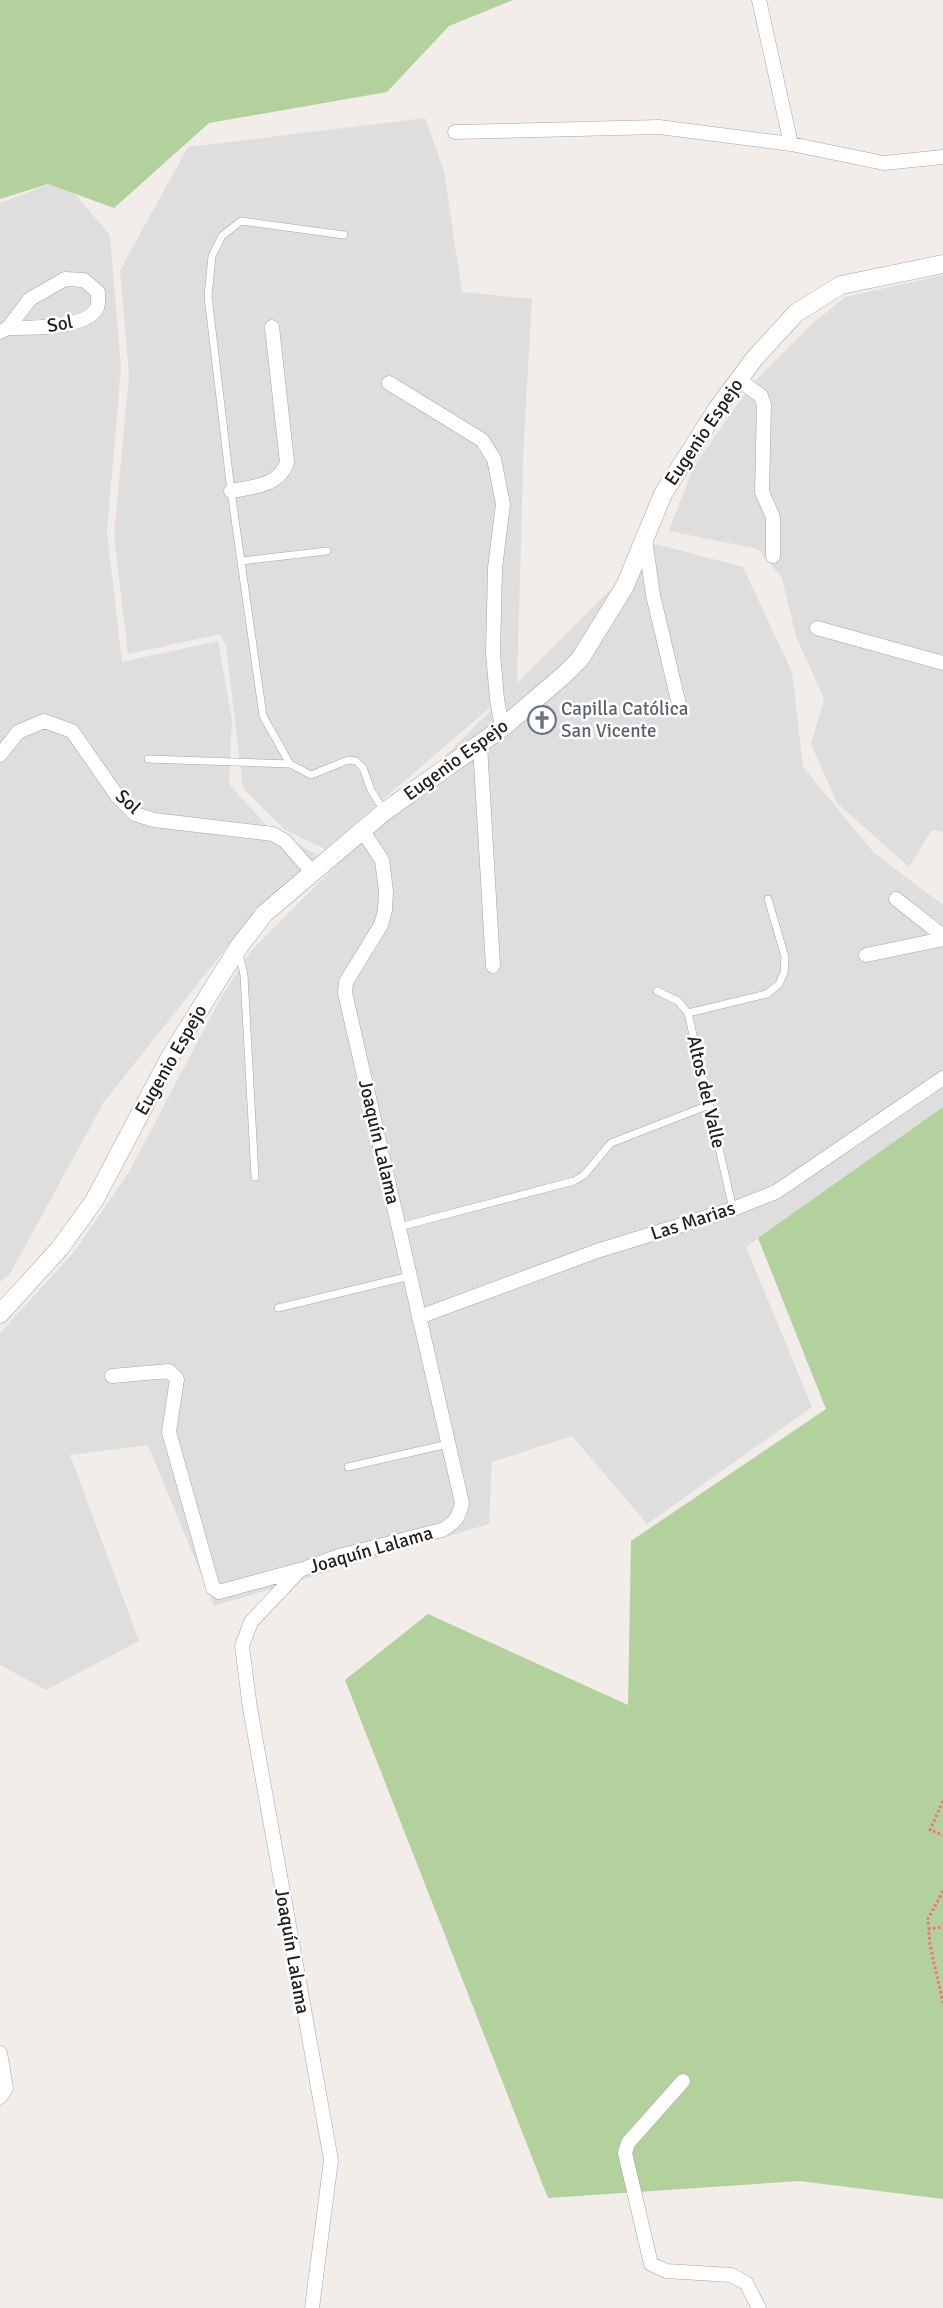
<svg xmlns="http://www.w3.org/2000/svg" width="943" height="2308" font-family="Signika,sans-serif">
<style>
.residential{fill:#dfdede}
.forest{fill:#b2d19d}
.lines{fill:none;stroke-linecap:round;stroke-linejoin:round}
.service-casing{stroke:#a5a5a5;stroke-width:8}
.minor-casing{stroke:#a5a5a5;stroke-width:15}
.tertiary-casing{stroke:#a5a5a5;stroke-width:19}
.path{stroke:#fb6f71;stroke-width:3;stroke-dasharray:2.5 2.5;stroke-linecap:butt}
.service{stroke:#fff;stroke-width:7}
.minor{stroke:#fff;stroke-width:14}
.tertiary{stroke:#fff;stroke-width:18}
.labels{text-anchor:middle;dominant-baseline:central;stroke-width:5;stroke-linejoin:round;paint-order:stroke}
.street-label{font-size:19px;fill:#212121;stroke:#fff}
.worship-label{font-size:19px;fill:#5b616d;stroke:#fff;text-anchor:start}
</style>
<rect width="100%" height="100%" fill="#f2ede8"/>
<!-- residential -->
<path class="residential" d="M425 118 444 171 462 292 532 299 524 436 517 683 656 544 743 567 792 672 803 767 874 853 943 905V1107L746 1247 812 1407 647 1524 572 1436 492 1462 489 1524 214 1606 148 1445 70 1455 139 1641 46 1690 0 1665V1333L74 1252 129 1172 219 1001 250 952 513 688 325 849 285 830 243 788 226 646 220 634 128 654 114 535 129 376 120 270 188 147Z
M62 179 110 235 121 367 107 532 122 662 218 641 232 720 229 784 268 827 319 856 242 928 104 1102 10 1274 0 1282V203Z
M943 275V832L932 830 909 867 837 803 811 744 824 699 796 636 782 578 758 549 669 531 693 468 750 386 812 324 845 297Z"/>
<!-- forest -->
<path class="forest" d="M0 0H513L449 26 387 92 209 123 114 208 48 184 0 199Z
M943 1107V2199L800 2181 548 2198 345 1680 428 1614 628 1705 631 1541 826 1409 758 1238Z"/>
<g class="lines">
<defs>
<path id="service" d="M344 235 241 221 222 236 212 256 208 296 231 491 263 716 290 764 311 775 348 760 356 761 363 768 371 790 384 811
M241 561 327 551
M148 759 290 764
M239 953 244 975 255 1177
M657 991 678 1001 688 1013 733 1209
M688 1013 767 994 779 984 784 973 785 957 768 899
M399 1227 574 1181 584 1175 611 1143 709 1105
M278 1308 410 1276
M348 1467 448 1444"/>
<path id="minor" d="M759 0 791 144
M455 132 659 127 791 144 884 163 943 157
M0 332 8 328 30 299 65 279 84 280 98 292C98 296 99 304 97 308 86 329 29 328 8 328
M738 379 761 396 764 405 762 492 773 517V556
M389 383 482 440 494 459 503 504 495 568 493 653 497 699 502 728
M231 491C252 487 280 486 287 462L272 327
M645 539 653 595 680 709
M817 628 943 663
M480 745 493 966
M0 755 18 732 44 721 72 731 118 797 135 814 154 820 273 834 285 841 312 872
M896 899 943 936
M866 955 943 939
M419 1317 597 1251 733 1209 776 1192 943 1078
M112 1376 169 1371 177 1379 169 1432 213 1588 219 1592 299 1570
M0 2053 6 2088 0 2097
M683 2081 628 2143 625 2153 651 2264 666 2271 731 2275 746 2283 759 2308
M312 2308 331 2160 250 1708 242 1646 251 1622 300 1570 339 1556 442 1530C455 1523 459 1517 462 1503L345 993 346 982 381 925 385 910 386 891 382 860 362 830"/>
<path id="tertiary" d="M0 1314 60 1248 94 1201 170 1057 238 948 264 914 384 812 502 728 565 674 580 659 625 586 663 494 717 409 754 359 796 313 841 285 943 264"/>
</defs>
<!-- service casing -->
<use href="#service" class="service-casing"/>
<!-- minor casing -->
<use href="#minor" class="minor-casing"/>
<!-- tertiary casing -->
<use href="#tertiary" class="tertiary-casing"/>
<!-- path -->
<path class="path" d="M943 1801 930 1830 943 1835
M943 1891 928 1919 930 1945 943 2003
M928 1929 943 1927"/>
<!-- service -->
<use href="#service" class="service"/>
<!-- minor -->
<use href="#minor" class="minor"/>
<!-- tertiary -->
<use href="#tertiary" class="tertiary"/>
</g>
<!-- icons -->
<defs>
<symbol id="church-ring" viewBox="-11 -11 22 22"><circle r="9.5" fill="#fff" stroke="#6b7280" stroke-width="1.5"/><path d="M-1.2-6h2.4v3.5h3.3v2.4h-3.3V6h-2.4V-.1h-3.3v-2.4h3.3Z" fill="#6b7280"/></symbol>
</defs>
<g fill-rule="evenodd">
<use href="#church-ring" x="526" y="704" width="32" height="32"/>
</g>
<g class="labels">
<!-- street labels -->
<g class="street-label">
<text transform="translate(60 324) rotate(-10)">Sol</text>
<text transform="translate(704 432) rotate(-56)">Eugenio Espejo</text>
<text transform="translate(456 760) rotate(-36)">Eugenio Espejo</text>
<text transform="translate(128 802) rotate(42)">Sol</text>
<text transform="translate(171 1060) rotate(-60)">Eugenio Espejo</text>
<text transform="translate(706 1092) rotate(77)">Altos del Valle</text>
<text transform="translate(379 1142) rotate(77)">Joaquín Lalama</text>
<text transform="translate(693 1221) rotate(-18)">Las Marias</text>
<text transform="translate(371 1550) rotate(-16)">Joaquín Lalama</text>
<text transform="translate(292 1951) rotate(80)">Joaquín Lalama</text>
</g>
<!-- worship labels -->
<g class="worship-label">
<text x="561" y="709">Capilla Católica<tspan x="561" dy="22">San Vicente</tspan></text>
</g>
</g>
</svg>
